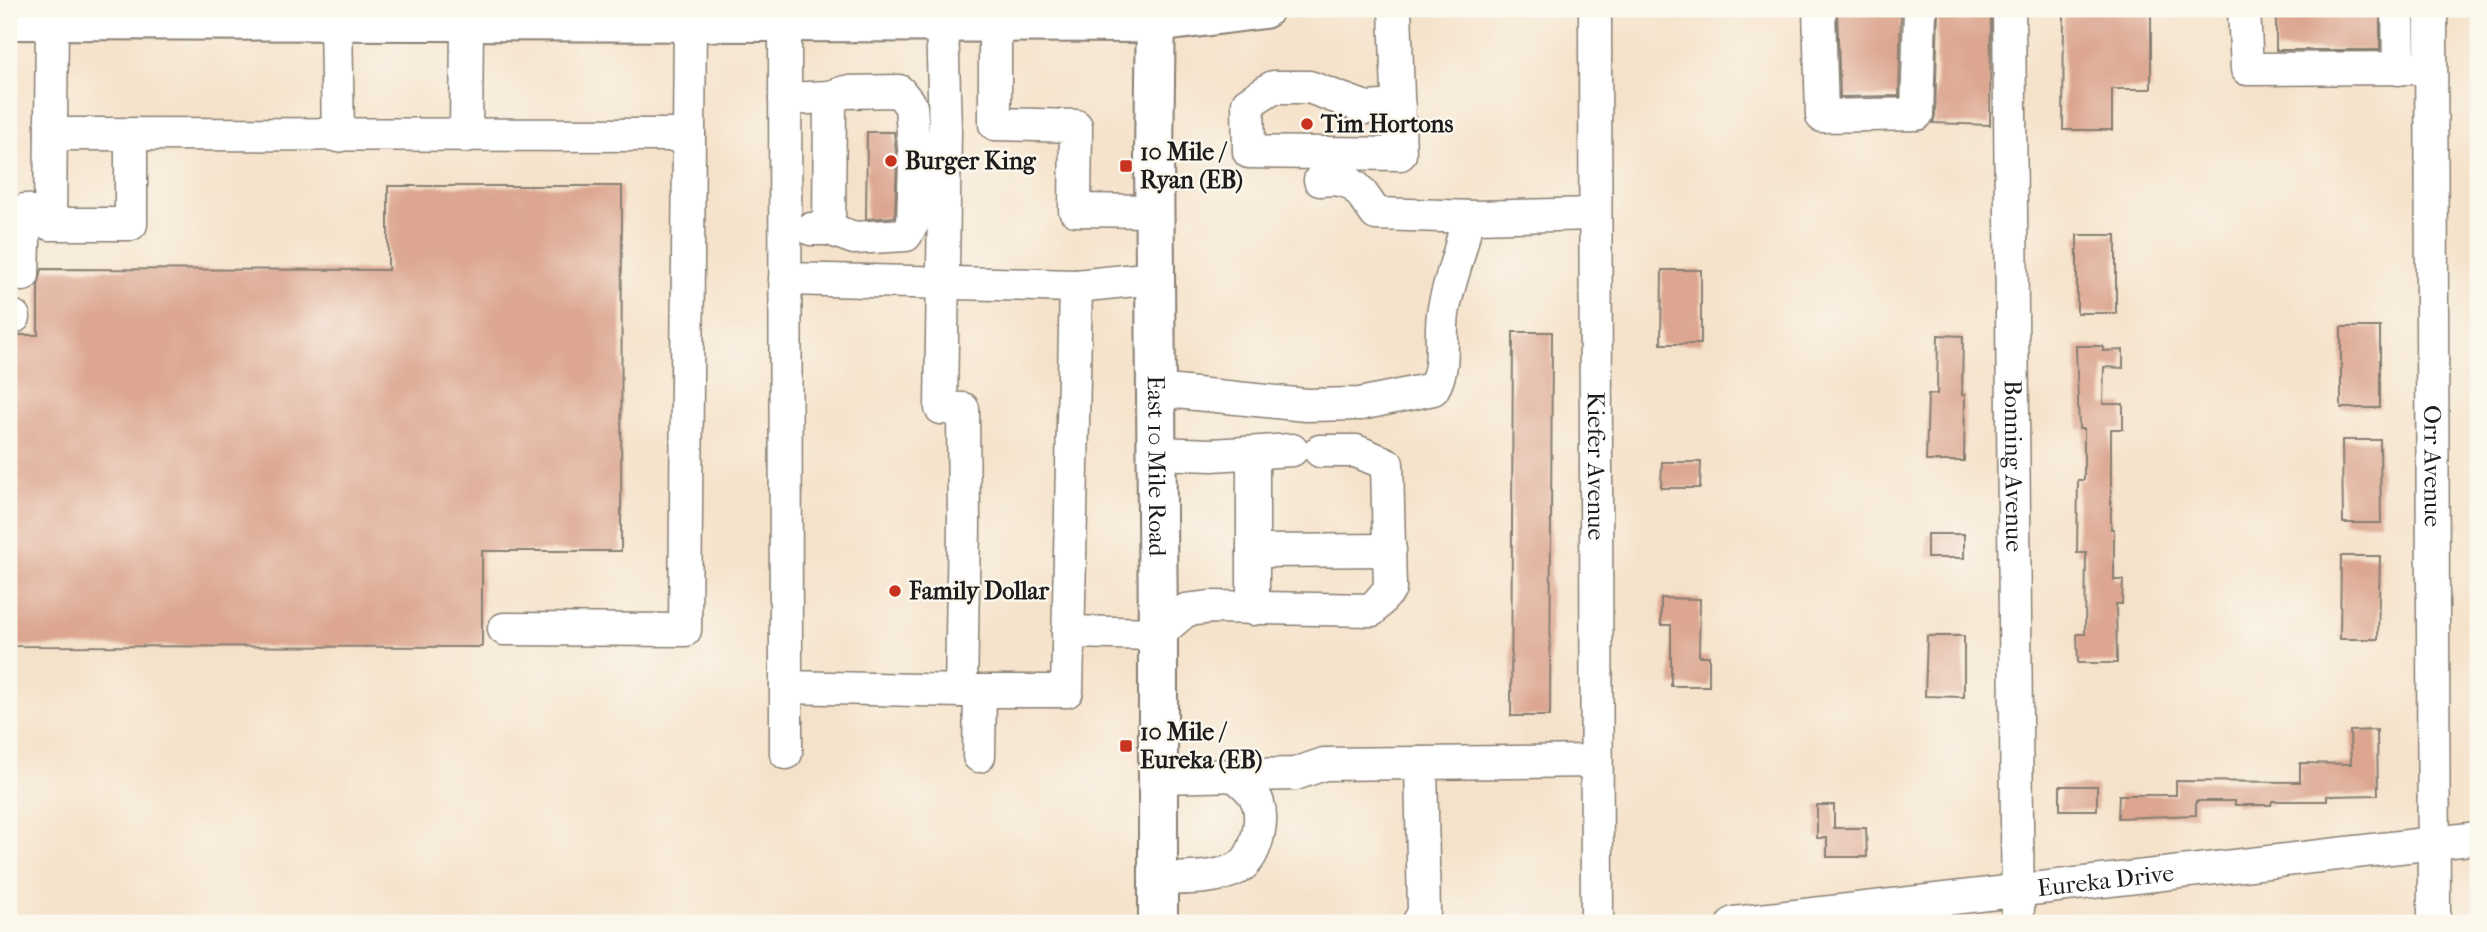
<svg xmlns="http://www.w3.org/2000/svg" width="2487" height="932" font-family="'IM FELL French Canon',serif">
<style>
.building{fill:#dca690}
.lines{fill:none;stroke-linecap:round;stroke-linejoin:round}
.minor-casing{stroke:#887f73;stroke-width:35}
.major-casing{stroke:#887f73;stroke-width:42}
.minor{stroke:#fff;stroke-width:32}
.major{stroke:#fff;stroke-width:38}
.poi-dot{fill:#c8321e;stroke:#fbf7ec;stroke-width:2.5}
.labels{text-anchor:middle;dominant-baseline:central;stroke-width:5;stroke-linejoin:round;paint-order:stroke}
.poi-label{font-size:24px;font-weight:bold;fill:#1c1c1c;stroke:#fbf7ec;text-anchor:start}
.street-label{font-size:24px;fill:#1c1c1c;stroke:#fbf7ec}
</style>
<rect width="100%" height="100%" fill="#fbf7ec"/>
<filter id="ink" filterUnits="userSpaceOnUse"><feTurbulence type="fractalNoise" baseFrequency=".0143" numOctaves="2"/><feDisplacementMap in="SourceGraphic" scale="14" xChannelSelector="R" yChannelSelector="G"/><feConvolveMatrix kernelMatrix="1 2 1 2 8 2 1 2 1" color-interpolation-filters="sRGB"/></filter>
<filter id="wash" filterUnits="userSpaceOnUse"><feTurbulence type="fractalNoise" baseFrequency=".00686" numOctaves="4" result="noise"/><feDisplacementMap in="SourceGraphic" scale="28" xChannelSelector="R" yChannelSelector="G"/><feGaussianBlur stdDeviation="1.57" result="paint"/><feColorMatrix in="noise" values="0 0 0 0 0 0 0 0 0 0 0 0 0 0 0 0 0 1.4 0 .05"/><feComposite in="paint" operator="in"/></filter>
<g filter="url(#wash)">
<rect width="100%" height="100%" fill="#f5e2ca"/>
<g id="blocks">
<!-- building -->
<path class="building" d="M1856 9H1901L1899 96 1840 97 1837 11Z
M1938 9H1991L1990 125 1933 123 1935 115Z
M2064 9H2151V89H2112V130H2063Z
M2276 9H2380V50H2276Z
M867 132H894L897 161 895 217 866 219Z
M388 186H622L621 551H482V647L9 646V335H38V286L42 269 388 270Z
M2077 235H2116V313H2077Z
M1662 270H1701V344H1661Z
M2341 327H2380V408H2341Z
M1513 332H1552L1550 716H1511Z
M1938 335 1963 336 1962 395H1965L1964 461H1926L1928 394H1937Z
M2076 346H2103V351L2123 350V368L2104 367 2103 404H2123V429H2111V529H2114V580H2123L2122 604H2116L2117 663H2078L2077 634H2085L2086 553H2077L2078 480H2084V429H2079Z
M2342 440H2380L2381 523H2343Z
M1662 462H1701L1700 488H1661Z
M1927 534H1964V558H1927Z
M2341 556H2380L2378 639H2340Z
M1661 598 1700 599 1699 656H1709V686H1671V625H1661Z
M1927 636H1964V697L1925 696Z
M2377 730 2378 795 2327 796V801H2272L2271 805H2235V801H2196V815L2118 818 2119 795H2176V781L2300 782V763L2351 764 2350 731Z
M2060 786H2097V810H2060Z
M1817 805H1834V828H1866L1867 857H1827V838H1817Z"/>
</g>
</g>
<g filter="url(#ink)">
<use href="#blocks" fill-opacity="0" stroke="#887f73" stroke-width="2"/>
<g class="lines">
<defs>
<g id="minor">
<path d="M995 9V124L1076 126 1075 210 1154 211"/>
<path d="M1395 9 1400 154 1249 152 1248 103 1273 87H1309L1366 108 1399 106"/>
<path id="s1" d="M1595 9 1597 923"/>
<path d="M1819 9 1822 116 1917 114 1920 9"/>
<path id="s2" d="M2009 9 2018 923"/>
<path d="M2244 9 2247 69 2430 68"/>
<path d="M2398 9 2399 69"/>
<path id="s3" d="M2431 9 2434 923"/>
<path d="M52 20 50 224H131V135"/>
<path d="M336 20 338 136"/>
<path d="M785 21 786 687 961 691 964 526 963 409 941 408 945 130 942 21"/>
<path d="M785 99 830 97 829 229H811"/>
<path d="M51 134 689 135 690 21"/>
<path d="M466 136 467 20"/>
<path d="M1320 180C1355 176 1357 188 1376 214L1475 217 1595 214"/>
<path d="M829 229 854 238 906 235 913 223 915 161 911 106 899 91 845 92 830 97"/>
<path d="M23 275 25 210"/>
<path d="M785 279 1076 286 1155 278"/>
<path d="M9 316 14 317"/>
<path d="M1156 390 1306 405 1360 404 1433 389C1448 364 1438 335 1444 308 1450 277 1463 248 1467 217"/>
<path d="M1157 453 1212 455 1292 450"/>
<path d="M1253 453V609"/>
<path d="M1253 551 1390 550"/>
<path d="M504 629 685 630 689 135"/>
<path d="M1068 632 1158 634 1186 610 1212 607 1372 610 1390 589 1387 464 1356 451H1320"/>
<path d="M786 687V753"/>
<path d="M961 691H1067L1076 286"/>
<path d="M979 756 980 691"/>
<path d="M1157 777 1295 774 1324 764 1596 761"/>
<path d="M1157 879C1183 878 1215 880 1238 868 1256 858 1264 822 1258 803 1254 791 1244 783 1234 775"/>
<path d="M1418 923 1424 913 1421 763"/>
<path id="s4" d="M1734 923 2478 838"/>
</g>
<g id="major">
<path id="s5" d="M1156 9 1154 155 1158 634V923"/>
<path d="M9 20 1156 23 1264 9"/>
</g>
</defs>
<!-- minor casing -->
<use href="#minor" class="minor-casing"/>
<!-- major casing -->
<use href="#major" class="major-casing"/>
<!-- minor -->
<use href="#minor" class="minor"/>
<!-- major -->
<use href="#major" class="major"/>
</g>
</g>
<!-- markers -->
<g class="poi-dot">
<circle cx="1307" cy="124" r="7"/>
<circle cx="891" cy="161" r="7"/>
<rect x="1119" y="159" width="14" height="14" rx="3.5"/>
<circle cx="895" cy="591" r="7"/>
<rect x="1119" y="739" width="14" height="14" rx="3.5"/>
</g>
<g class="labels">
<!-- poi labels -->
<g class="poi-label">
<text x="1321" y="124">Tim Hortons</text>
<text x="1140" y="152">10 Mile /<tspan x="1140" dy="28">Ryan (EB)</tspan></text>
<text x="905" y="161">Burger King</text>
<text x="909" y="591">Family Dollar</text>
<text x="1140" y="732">10 Mile /<tspan x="1140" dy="28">Eureka (EB)</tspan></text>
</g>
<!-- street labels -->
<g class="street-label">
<text stroke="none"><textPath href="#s5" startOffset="457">East 10 Mile Road</textPath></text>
<text stroke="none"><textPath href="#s1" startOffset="457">Kiefer Avenue</textPath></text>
<text stroke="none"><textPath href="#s2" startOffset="457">Bonning Avenue</textPath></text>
<text stroke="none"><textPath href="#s3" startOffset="457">Orr Avenue</textPath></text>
<text stroke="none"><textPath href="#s4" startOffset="374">Eureka Drive</textPath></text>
</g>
</g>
<!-- margin -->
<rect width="2487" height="932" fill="none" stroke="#fbf7ec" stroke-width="35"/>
</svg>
